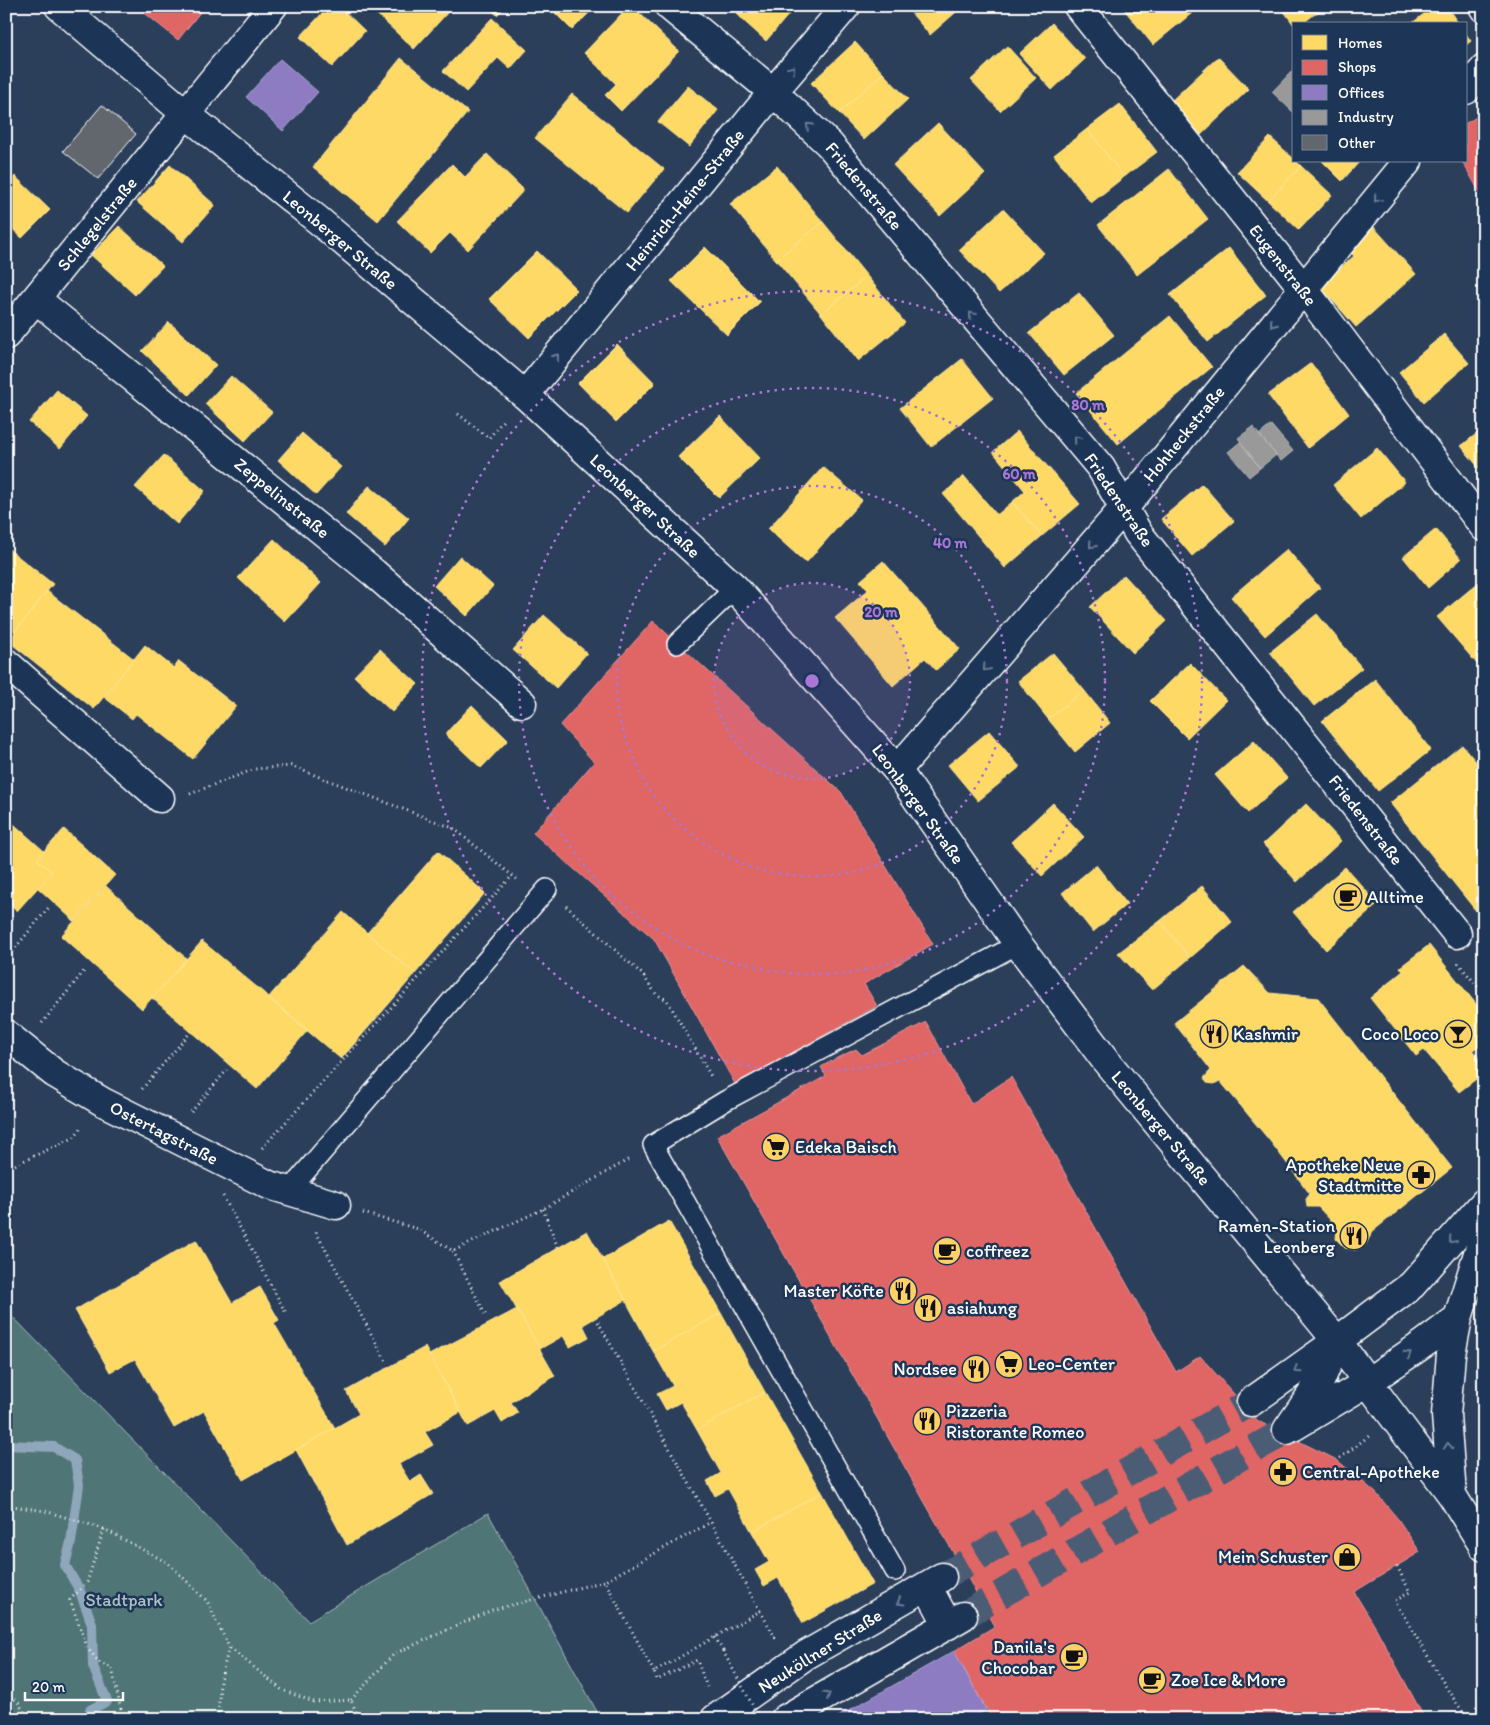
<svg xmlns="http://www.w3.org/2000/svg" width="1490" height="1725" font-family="Itim,sans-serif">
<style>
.green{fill:#4f7476;stroke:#a7baba}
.homes{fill:#ffd966;stroke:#ffe494}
.shops{fill:#e06666;stroke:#e99494}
.offices{fill:#8e7cc3;stroke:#b0a3d5}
.industry{fill:#999;stroke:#b8b8b8}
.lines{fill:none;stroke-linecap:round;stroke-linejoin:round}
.stream{stroke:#8fa7bb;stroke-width:10}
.building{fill:#62666d;stroke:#fff}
.street-tunnel{stroke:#4b5c74;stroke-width:28;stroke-dasharray:28 14;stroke-linecap:butt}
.lane-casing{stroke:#fff;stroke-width:22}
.street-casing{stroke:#fff;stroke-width:31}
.secondary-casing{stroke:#fff;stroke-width:31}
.path{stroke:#fff;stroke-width:3;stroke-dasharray:1 4;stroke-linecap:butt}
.lane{stroke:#1d3557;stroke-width:19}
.street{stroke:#1d3557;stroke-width:28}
.secondary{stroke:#1d3557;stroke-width:28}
.path-bridge{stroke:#fff;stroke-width:3;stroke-dasharray:1 4;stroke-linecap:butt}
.oneway{stroke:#6c7c92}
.ring{fill:none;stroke:#a976d5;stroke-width:2.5;stroke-dasharray:2.5 5}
.labels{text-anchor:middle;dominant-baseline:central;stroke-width:5;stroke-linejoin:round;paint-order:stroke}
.street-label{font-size:18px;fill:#fff;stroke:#1d3557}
.poi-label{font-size:18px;fill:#fff;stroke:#1d3557;text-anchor:start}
.park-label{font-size:18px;fill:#b0c0c1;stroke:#1d3557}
.centre{fill:#a976d5;stroke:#1d3557;stroke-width:2.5}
.ring-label{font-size:15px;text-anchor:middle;font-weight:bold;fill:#a976d5;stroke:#1d3557;stroke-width:5;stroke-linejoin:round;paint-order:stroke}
</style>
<rect width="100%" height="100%" fill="#2b3f5b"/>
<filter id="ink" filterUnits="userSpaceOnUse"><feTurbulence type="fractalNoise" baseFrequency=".02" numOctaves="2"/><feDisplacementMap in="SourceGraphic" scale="10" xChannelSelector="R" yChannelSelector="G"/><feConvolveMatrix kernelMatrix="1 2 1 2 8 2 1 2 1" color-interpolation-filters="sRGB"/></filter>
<g filter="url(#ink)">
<!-- green -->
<path class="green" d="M6 1313 16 1320 309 1621 488 1513 601 1719H6Z"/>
<!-- homes -->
<path class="homes" d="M329 6H339L365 31 332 67 300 37Z
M368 6H444L449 11 414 49Z
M487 6H506L497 15Z
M548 6H596L572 30Z
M629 6H632L679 51 621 111 605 95 616 84 584 53Z
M743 6H796L766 41 736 14Z
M905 6H963L930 35Z
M1121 6H1135L1127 13Z
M1135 6H1187L1192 13 1153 45 1127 13Z
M1280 6H1325L1302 24 1294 25Z
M1434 6H1446L1459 24H1411Z
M492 18 527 50 510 69 498 58 466 92 443 71Z
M1052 23 1085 59 1052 90 1019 54Z
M1466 34 1471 41 1466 45Z
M855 42 883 73 839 113 811 83Z
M1007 46 1036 78 1000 111 971 80Z
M1218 57 1249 89 1201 135 1170 102Z
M401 58 468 112 378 221 313 167Z
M883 73 908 99 864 140 839 113Z
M688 86 718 110 689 147 658 122Z
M572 94 664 169 627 213 535 138Z
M1120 104 1157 152 1124 177 1087 129Z
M938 123 985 174 940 216 893 165Z
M1087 129 1124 177 1091 203 1054 155Z
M1270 137 1294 159V161H1296L1301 166 1268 201 1237 172Z
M487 154 524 190 468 250 450 233 430 253 397 221 452 164 465 177Z
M1322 161H1360L1342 181Z
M170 165 215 205 183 242 137 202Z
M777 166 823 222 776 260 730 204Z
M1301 166 1332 195 1299 230 1268 201Z
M1169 169 1208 219 1137 275 1098 225Z
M15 176 50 210 22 238 6 223V185Z
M1003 209 1044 253 999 293 959 250Z
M823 222 867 276 821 314 776 260Z
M1372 225 1416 274 1356 327 1320 286 1354 256 1347 248Z
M119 226 163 266 135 295 91 255Z
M705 247 760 302 727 335 671 281Z
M1229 248 1266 295 1208 342 1170 295Z
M537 251 577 290 529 338 489 299Z
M867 276 905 323 858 361 821 314Z
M1079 293 1114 335 1064 375 1029 333Z
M1170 316 1212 367 1118 444 1076 393Z
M169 322 216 365 189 395 142 351Z
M1444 334 1469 363 1424 402 1399 372Z
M617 344 655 383 616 422 578 383Z
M962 359 993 398 931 447 900 408Z
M1311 363 1349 414 1308 448 1268 395Z
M231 376 272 412 245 441 205 404Z
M57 390 87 416 60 449 29 422Z
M720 416 760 458 719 498 678 457Z
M1484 428V474L1461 446Z
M1017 431 1080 504 1042 536 1012 502 1025 491 993 452Z
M302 433 341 467 316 495 278 460Z
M1377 448 1405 482 1361 519 1333 485Z
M164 455 205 491 177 524 135 487Z
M823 467 862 500 806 563 768 529Z
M964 476 997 515 1012 502 1042 536 1005 568 943 494Z
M1202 484 1234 521 1192 556 1161 519Z
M369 486 409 518 385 547 346 514Z
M1436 529 1461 559 1428 588 1403 557Z
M274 539 321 583 285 622 238 578Z
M6 547 53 584 15 632 6 625Z
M1287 549 1320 588 1265 636 1231 597Z
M460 556 493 586 467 616 434 586Z
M883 561 960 649 936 670 925 658 893 686 835 618 868 590 860 581Z
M1124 575 1167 621 1133 653 1090 607Z
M1479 582 1484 587V672L1437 617Z
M47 591 134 659 94 709 8 641Z
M1317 614 1362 668 1314 706 1270 652Z
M544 615 587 653 556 688 513 650Z
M145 645 174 668 179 661 236 706 193 759 136 714 132 719 104 697Z
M380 649 418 684 392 712 354 676Z
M1053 653 1084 690 1048 719 1018 681Z
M1190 663 1226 700 1187 738 1150 701Z
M1375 679 1431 750 1378 791 1322 721Z
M1084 690 1110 723 1075 752 1048 719Z
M472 705 508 740 481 768 445 734Z
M989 731 1020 767 978 801 948 765Z
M1254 741 1287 778 1248 813 1215 775Z
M1462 745 1484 771V921L1390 803Z
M1053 803 1084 837 1042 876 1011 842Z
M1306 804 1341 841 1297 882 1263 844Z
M6 817 44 851 37 859 52 872 17 911 6 902Z
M64 829 115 875 74 921 38 888 52 872 37 859Z
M438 851 485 893 415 974 367 933Z
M1096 865 1127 904 1093 932 1062 893Z
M1345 867 1378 904 1326 950 1293 912Z
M106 886 187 959 142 1009 61 936Z
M1202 886 1232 922 1190 958 1160 921Z
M343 912 415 974 341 1059 268 998Z
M1160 921 1190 958 1152 990 1118 953Z
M202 941 308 1030 257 1089 152 998Z
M1429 945 1484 1014V1042L1473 1050 1484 1064V1073L1459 1092 1424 1050 1416 1056 1370 998 1403 971 1400 967Z
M1244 966 1270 993 1318 998 1452 1168 1373 1231 1366 1244 1355 1250 1345 1248 1336 1239 1337 1227 1318 1207H1307L1306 1199 1310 1194 1270 1141 1220 1081 1214 1084 1207 1083 1204 1078 1211 1070 1174 1023Z
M669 1221 721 1313 653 1351 603 1259Z
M587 1231 626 1300 583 1325 589 1337 570 1347 563 1336 540 1349 500 1281Z
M196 1240 232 1303 260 1287 279 1320 274 1323 335 1428 243 1480 204 1411 174 1428 135 1359 110 1372 75 1310Z
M517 1309 555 1376 511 1402 518 1413 502 1423 495 1411 468 1426 429 1355Z
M721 1313 765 1392 697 1430 681 1402 666 1410 657 1394 673 1386 653 1351Z
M425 1347 461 1412 425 1432 433 1445 399 1464 410 1482 421 1475 433 1494 347 1545 296 1450 359 1414 346 1391Z
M765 1392 822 1492 752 1532 728 1489 715 1496 707 1481 721 1473 697 1430Z
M822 1492 873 1584 803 1623 778 1578 764 1586 755 1570 769 1562 752 1532Z"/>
<!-- shops -->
<path class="shops" d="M136 6H205L178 40Z
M1484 113V200L1462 161H1466V123Z
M653 621 841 792 933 944 864 984 877 1006 735 1084 654 939 533 833 594 762 560 725Z
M926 1022 971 1104 1011 1077 1176 1372 1200 1356 1258 1421 1337 1460 1376 1493 1398 1519 1420 1552 1354 1592 1376 1628 1425 1719H992L954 1651 995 1626 717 1136 826 1076 821 1067 837 1058 856 1049 862 1055Z"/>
<!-- offices -->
<path class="offices" d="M280 59 318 92 283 131 246 97Z
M954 1651 986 1710 971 1719H834Z"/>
<!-- industry -->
<path class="industry" d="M1294 69V113L1272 92Z
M1271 425 1293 451 1281 461 1259 435Z
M1253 427 1276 455 1260 468 1238 438Z
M1240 442 1260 468 1249 477 1228 452Z"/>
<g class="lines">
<!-- stream -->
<path class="stream" d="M6 1445 54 1447 75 1460 79 1485 71 1542 65 1565 80 1591 92 1624 93 1666 107 1701 90 1710V1719"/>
</g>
<!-- building -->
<path class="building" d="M102 105 136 134 98 179 63 151Z"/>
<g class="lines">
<!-- street-tunnel -->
<path class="street-tunnel" d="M942 1577 1251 1402
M963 1616 1287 1430"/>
<defs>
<path id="lane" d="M677 644 735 588
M289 1191 547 889
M895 1571 653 1145 725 1101 1018 944"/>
<path id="street" d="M669 6 773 92 829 144 1101 468 1138 533 1457 934
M1078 6 1303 288 1484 527
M1483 6 1484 8
M1466 90 1484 69
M36 299 374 573 522 703
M6 335 273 6
M525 395 773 92 846 6
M6 663 160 798
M897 770 1124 508 1408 161
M6 1034 54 1073 103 1102 269 1185 336 1205
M1251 1402 1337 1341
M1293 1427 1368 1382
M1287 1430 1320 1382 1337 1341
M927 1586 948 1625
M715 1719 806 1655 942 1577
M785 1719 963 1616"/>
<path id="secondary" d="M59 6 186 114 318 220 525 395 735 588 897 770 1018 944 1106 1061 1337 1341 1452 1495 1484 1547
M1337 1341 1412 1285 1484 1203
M1368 1382 1426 1342 1458 1318
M1452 1495 1446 1415 1451 1354 1458 1318 1484 1234"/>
</defs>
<!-- lane casing -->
<use href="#lane" class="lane-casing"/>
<!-- street casing -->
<use href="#street" class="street-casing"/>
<!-- secondary casing -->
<use href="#secondary" class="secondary-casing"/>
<!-- path -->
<path class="path" d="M458 414 489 438 505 418
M190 794 255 769 291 766 453 828 519 881
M566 906 642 974 656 994 667 1000 712 1078
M6 959 50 906
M1458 963 1484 994
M42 1023 85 970
M142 1089 188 1035
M191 1112 227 1070
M262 1148 512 876
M6 1169 73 1138 83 1126
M223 1196 287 1315
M543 1209 558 1248
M363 1213 418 1229 453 1251 543 1209 631 1158
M316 1232 387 1363
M453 1251 486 1316
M598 1322 711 1522
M1340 1458 1369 1436
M6 1505 45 1511 104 1529 168 1563 207 1601 229 1647 220 1682 218 1719
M104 1529 87 1582 70 1600 88 1649 100 1663 112 1668 123 1719
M1397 1566 1410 1592 1395 1601 1449 1692 1468 1719
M760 1611 775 1637 776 1636
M715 1637 723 1651
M230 1648 282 1690 314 1702 351 1700 359 1719
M654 1672 605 1581 711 1522 760 1611 654 1672 657 1680 697 1660 707 1687
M6 1694 18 1702 28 1719
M351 1700 394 1654 492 1610 605 1581"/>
<!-- lane -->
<use href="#lane" class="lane"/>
<!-- street -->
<use href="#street" class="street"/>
<!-- secondary -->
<use href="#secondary" class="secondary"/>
<!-- path-bridge -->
<path class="path-bridge" d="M723 1651 760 1719"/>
</g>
<!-- one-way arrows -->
<defs><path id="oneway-chevron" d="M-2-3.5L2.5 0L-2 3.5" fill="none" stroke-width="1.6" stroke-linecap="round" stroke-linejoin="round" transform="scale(1.25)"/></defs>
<g class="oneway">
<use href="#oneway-chevron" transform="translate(792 69) rotate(-50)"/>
<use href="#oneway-chevron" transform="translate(809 126) rotate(-137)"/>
<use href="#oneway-chevron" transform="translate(1377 199) rotate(130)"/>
<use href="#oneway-chevron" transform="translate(972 315) rotate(-130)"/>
<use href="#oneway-chevron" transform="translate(1273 324) rotate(129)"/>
<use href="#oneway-chevron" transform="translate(556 357) rotate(-51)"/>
<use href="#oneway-chevron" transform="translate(1077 439) rotate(-130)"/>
<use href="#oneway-chevron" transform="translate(1092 545) rotate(131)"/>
<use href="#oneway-chevron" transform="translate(986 668) rotate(131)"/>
<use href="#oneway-chevron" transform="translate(1452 1240) rotate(131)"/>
<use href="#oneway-chevron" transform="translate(1408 1354) rotate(-34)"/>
<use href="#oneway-chevron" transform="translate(1297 1370) rotate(145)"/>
<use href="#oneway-chevron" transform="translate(1448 1446) rotate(-94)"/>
<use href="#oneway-chevron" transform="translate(900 1602) rotate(150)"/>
<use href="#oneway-chevron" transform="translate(827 1695) rotate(-30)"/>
</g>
</g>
<!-- distance rings -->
<circle cx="812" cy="681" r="98" fill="#a976d5" fill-opacity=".12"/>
<g class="ring">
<circle cx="812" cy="681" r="98"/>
<circle cx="812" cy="681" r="195"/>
<circle cx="812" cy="681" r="293"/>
<circle cx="812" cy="681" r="390"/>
</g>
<!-- icons -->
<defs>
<symbol id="cafe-disc" viewBox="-11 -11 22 22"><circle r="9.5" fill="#ffd166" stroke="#1d3557"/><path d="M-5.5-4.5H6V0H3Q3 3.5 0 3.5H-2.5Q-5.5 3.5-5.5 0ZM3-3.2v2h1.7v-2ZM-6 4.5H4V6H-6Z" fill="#111"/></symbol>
<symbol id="restaurant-disc" viewBox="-11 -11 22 22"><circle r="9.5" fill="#ffd166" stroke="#1d3557"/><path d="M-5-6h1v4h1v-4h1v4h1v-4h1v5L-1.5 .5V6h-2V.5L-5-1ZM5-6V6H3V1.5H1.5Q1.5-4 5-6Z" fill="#111"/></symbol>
<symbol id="bar-disc" viewBox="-11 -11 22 22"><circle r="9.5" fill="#ffd166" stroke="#1d3557"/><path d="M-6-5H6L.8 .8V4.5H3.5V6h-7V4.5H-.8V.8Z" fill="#111"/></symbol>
<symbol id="supermarket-disc" viewBox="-11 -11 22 22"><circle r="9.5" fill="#ffd166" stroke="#1d3557"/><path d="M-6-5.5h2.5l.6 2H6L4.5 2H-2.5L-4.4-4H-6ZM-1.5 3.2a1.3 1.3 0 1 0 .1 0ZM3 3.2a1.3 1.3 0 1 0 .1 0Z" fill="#111"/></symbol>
<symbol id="pharmacy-disc" viewBox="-11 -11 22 22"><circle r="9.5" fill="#ffd166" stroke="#1d3557"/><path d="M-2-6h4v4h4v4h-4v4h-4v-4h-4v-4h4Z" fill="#111"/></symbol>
<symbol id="shop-disc" viewBox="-11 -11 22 22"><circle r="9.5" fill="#ffd166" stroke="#1d3557"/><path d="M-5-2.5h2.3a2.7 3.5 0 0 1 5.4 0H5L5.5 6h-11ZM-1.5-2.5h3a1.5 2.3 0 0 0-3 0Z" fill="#111"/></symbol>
</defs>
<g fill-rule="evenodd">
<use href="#cafe-disc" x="1332" y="881" width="32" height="32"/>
<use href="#restaurant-disc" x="1198" y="1018" width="32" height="32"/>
<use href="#bar-disc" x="1442" y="1018" width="32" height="32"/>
<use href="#supermarket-disc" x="760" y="1131" width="32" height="32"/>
<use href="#pharmacy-disc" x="1405" y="1159" width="32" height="32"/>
<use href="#restaurant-disc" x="1338" y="1220" width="32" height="32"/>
<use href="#cafe-disc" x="931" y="1235" width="32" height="32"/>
<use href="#restaurant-disc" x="887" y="1275" width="32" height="32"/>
<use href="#restaurant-disc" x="912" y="1292" width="32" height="32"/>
<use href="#supermarket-disc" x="993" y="1348" width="32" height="32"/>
<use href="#restaurant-disc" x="960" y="1353" width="32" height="32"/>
<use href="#restaurant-disc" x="911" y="1405" width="32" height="32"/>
<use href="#pharmacy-disc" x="1267" y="1456" width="32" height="32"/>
<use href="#shop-disc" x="1331" y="1541" width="32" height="32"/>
<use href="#cafe-disc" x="1058" y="1641" width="32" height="32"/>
<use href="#cafe-disc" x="1136" y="1664" width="32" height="32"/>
</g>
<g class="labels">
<!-- street labels -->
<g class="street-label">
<text transform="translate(864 186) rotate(50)">Friedenstraße</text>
<text transform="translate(685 200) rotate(-51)">Heinrich-Heine-Straße</text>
<text transform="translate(97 224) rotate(-51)">Schlegelstraße</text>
<text transform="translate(340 240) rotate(40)">Leonberger Straße</text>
<text transform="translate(1283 265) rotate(52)">Eugenstraße</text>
<text transform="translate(1184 434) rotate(-51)">Hohheckstraße</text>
<text transform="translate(282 498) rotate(39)">Zeppelinstraße</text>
<text transform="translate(1119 500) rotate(56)">Friedenstraße</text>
<text transform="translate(645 506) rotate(43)">Leonberger Straße</text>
<text transform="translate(918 804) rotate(54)">Leonberger Straße</text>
<text transform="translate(1366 820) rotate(52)">Friedenstraße</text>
<text transform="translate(1161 1128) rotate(50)">Leonberger Straße</text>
<text transform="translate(164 1133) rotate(27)">Ostertagstraße</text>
<text transform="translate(820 1651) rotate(-32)">Neuköllner Straße</text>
</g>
<!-- poi labels -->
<g class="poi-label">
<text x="1367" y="897">Alltime</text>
<text x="1233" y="1034">Kashmir</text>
<text x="1439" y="1034" text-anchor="end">Coco Loco</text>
<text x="795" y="1147">Edeka Baisch</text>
<text x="1402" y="1165" text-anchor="end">Apotheke Neue<tspan x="1402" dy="21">Stadtmitte</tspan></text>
<text x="1335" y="1226" text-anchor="end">Ramen-Station<tspan x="1335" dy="21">Leonberg</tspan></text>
<text x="966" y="1251">coffreez</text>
<text x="884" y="1291" text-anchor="end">Master Köfte</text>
<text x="947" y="1308">asiahung</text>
<text x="1028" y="1364">Leo-Center</text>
<text x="957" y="1369" text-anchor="end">Nordsee</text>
<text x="946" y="1411">Pizzeria<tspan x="946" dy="21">Ristorante Romeo</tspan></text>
<text x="1302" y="1472">Central-Apotheke</text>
<text x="1328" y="1557" text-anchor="end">Mein Schuster</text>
<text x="1055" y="1647" text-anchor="end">Danila's<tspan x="1055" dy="21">Chocobar</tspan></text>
<text x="1171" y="1680">Zoe Ice &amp; More</text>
</g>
<!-- park labels -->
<g class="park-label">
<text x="124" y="1600">Stadtpark</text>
</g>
</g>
<circle cx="812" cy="681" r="8" class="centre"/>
<g class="ring-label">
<text x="1088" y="410">80 m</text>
<text x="1019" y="479">60 m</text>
<text x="950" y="548">40 m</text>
<text x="881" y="617">20 m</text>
</g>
<!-- margin -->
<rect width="1490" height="1725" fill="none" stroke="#1d3557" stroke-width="25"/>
<rect x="12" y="12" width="1465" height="1700" fill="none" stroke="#fff" stroke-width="2" filter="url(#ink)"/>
<!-- legend -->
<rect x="1292" y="22" width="175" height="140" fill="#1d3557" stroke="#77869a"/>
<rect x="1302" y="35" width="25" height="15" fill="#ffd966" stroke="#77869a"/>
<text x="1338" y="48" font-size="15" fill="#ffffff">Homes</text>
<rect x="1302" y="60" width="25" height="15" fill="#e06666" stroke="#77869a"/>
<text x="1338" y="72" font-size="15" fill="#ffffff">Shops</text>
<rect x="1302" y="85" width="25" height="15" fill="#8e7cc3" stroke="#77869a"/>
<text x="1338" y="98" font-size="15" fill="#ffffff">Offices</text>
<rect x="1302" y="110" width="25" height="15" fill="#999999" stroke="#77869a"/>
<text x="1338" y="122" font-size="15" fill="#ffffff">Industry</text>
<rect x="1302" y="135" width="25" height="15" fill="#62666d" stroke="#77869a"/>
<text x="1338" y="148" font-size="15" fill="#ffffff">Other</text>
<!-- scale -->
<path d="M25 1692v8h98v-8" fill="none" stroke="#ffffff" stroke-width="2.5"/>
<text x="32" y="1692" font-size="15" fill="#ffffff" stroke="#1d3557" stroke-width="4" paint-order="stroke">20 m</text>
</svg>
